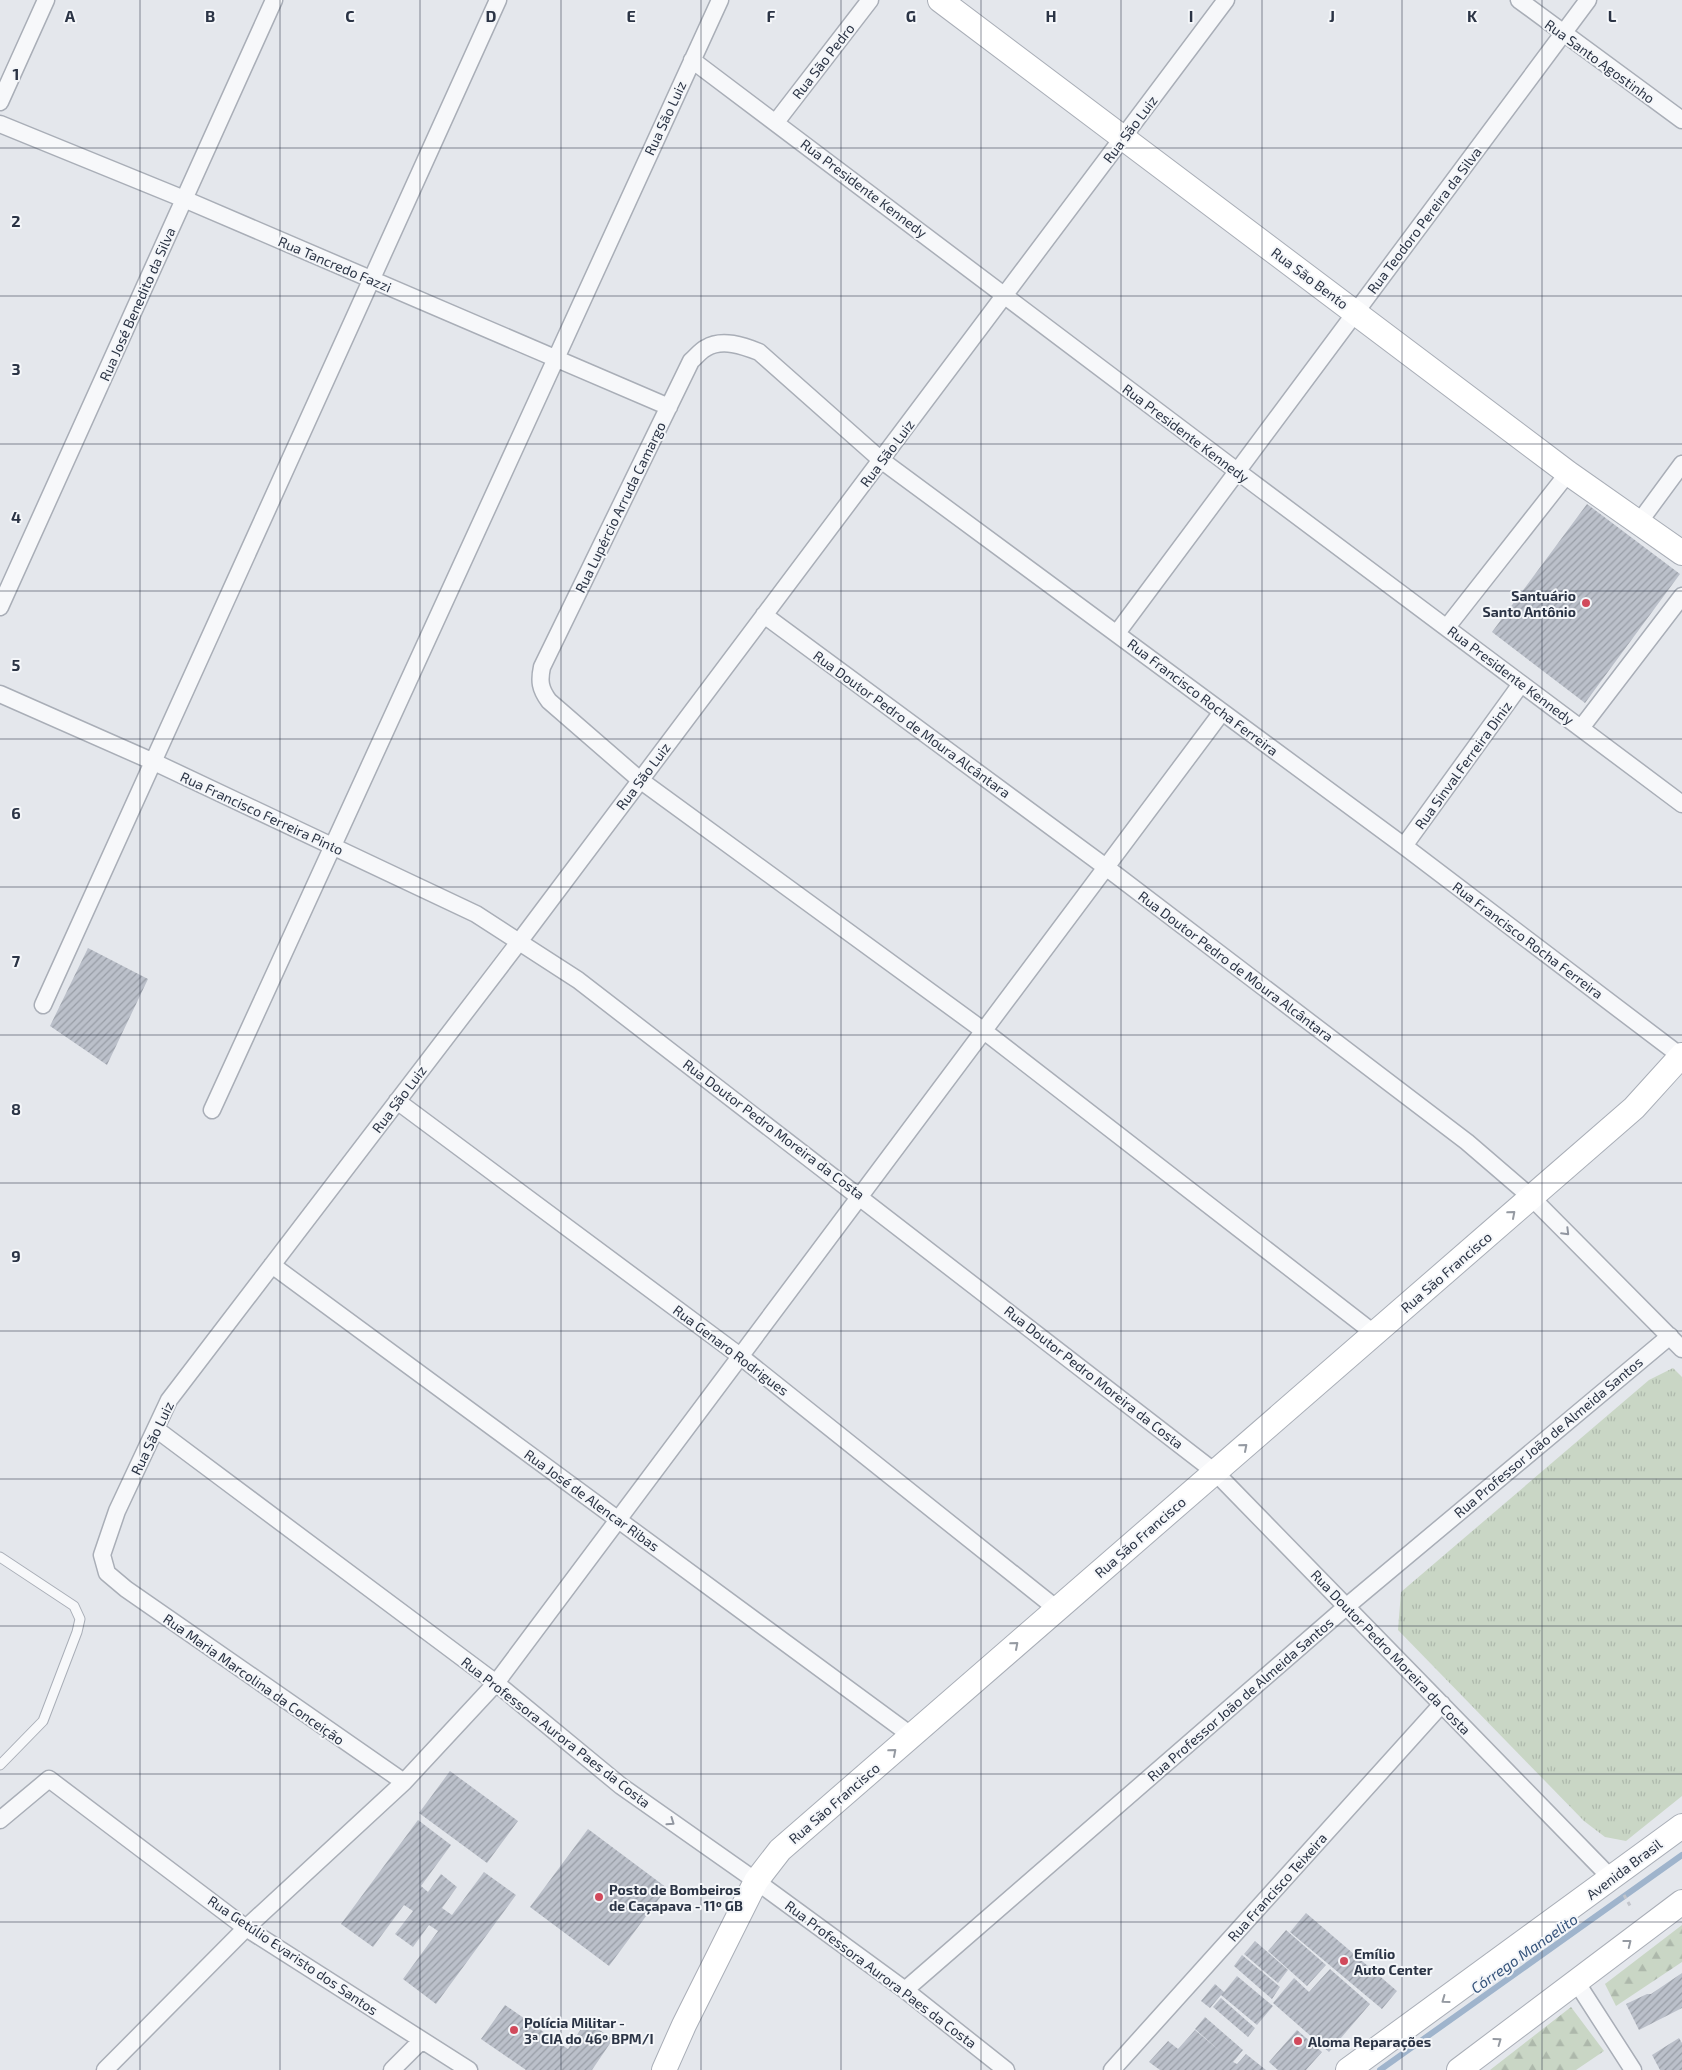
<svg xmlns="http://www.w3.org/2000/svg" width="1682" height="2070" font-family="'Exo 2',sans-serif">
<style>
.grass{fill:url(#grass-tufts)}
.forest{fill:url(#forest-firs)}
.lines{fill:none;stroke-linecap:round;stroke-linejoin:round}
.stream{stroke:#9fb4cc;stroke-width:6}
.building{fill:url(#building-hatch)}
.lane-casing{stroke:#a9aeb7;stroke-width:11}
.street-casing{stroke:#a9aeb7;stroke-width:19}
.secondary-casing{stroke:#a9aeb7;stroke-width:26}
.path{stroke:#c2c5cb;stroke-width:3;stroke-dasharray:4 4;stroke-linecap:butt}
.lane{stroke:#f7f8fa;stroke-width:9}
.street{stroke:#f7f8fa;stroke-width:16}
.secondary{stroke:#fff;stroke-width:24}
.oneway{stroke:#959aa2}
.oneway2{stroke:#9196a0}
.grid{fill:none;stroke:#2b3445;stroke-width:1;stroke-opacity:0.55}
.poi-dot{fill:#d1495b;stroke:#f4f6f9;stroke-width:2}
.labels{text-anchor:middle;dominant-baseline:central;stroke-width:4;stroke-linejoin:round;paint-order:stroke}
.street-label{font-size:14px;fill:#2b3445;stroke:#f4f6f9}
.poi-label{font-size:14px;font-weight:bold;fill:#2b3445;stroke:#f4f6f9;text-anchor:start}
.water-label{font-size:15px;font-style:italic;fill:#34527a;stroke:#f4f6f9}
.grid-label{font-size:16px;text-anchor:middle;font-weight:bold;fill:#2b3445;stroke:#f4f6f9;stroke-width:4;stroke-linejoin:round;paint-order:stroke}
</style>
<defs>
<pattern id="grass-tufts" width="24" height="20" patternUnits="userSpaceOnUse" patternTransform="scale(1.25)"><rect width="24" height="20" fill="#c9d6c5"/><path d="M3 7l-1-3M5 7V3M7 7l1-3M15 17l-1-3M17 17v-4M19 17l1-3" fill="none" stroke="#adb8ab"/></pattern>
<pattern id="forest-firs" width="22" height="20" patternUnits="userSpaceOnUse" patternTransform="scale(1.25)"><rect width="22" height="20" fill="#c9d6c5"/><path d="M5 1l3.5 6h-7zM16 11l3.5 6h-7z" fill="#adb8ab"/></pattern>
<pattern id="building-hatch" width="6" height="6" patternUnits="userSpaceOnUse" patternTransform="scale(1.25)"><rect width="6" height="6" fill="#bbc0ca"/><path d="M-1 1l2-2M0 6l6-6M5 7l2-2" fill="none" stroke="#989da6"/></pattern>
</defs>
<rect width="100%" height="100%" fill="#e4e7ec"/>
<!-- grass -->
<path class="grass" d="M1673 1368 1682 1377V1796L1626 1841 1605 1837 1584 1821 1398 1630 1401 1592 1649 1380Z"/>
<!-- forest -->
<path class="forest" d="M1682 1925V1962L1616 2006 1605 1984Z
M1571 2007 1604 2051 1576 2070H1490Z"/>
<g class="lines">
<!-- stream -->
<path class="stream" d="M1380 2070 1682 1855"/>
</g>
<!-- building -->
<path class="building" d="M1587 504 1680 574 1585 703 1492 632Z
M88 948 148 979 107 1065 50 1026Z
M450 1771 518 1821 487 1863 419 1813Z
M418 1820 451 1845 421 1886 428 1892 441 1874 457 1887 442 1908 452 1915 484 1872 516 1895 436 2004 403 1979 438 1931 429 1925 413 1947 395 1934 413 1911 404 1905 373 1947 341 1924Z
M588 1829 667 1888 609 1966 530 1907Z
M1306 1913 1397 1991 1382 2009 1290 1932Z
M1286 1930 1326 1965 1307 1986 1268 1951Z
M1255 1941 1288 1970 1278 1983 1244 1954Z
M1242 1955 1280 1987 1272 1999 1234 1966Z
M1330 1969 1370 2004 1329 2052 1273 2003 1294 1978 1309 1992Z
M1682 1973V2008L1639 2030 1626 2004 1647 1994H1651Z
M1237 1976 1273 2006 1257 2025 1221 1995 1210 2008 1201 2001 1215 1984 1224 1992Z
M1221 1998 1255 2028 1248 2037 1213 2007Z
M505 2005 568 2049 586 2021 613 2039 592 2070H526L481 2039Z
M1205 2017 1243 2050 1233 2062 1237 2064 1246 2054 1266 2070H1160L1149 2062 1168 2041 1178 2049 1195 2030 1221 2052 1195 2029Z
M1297 2030 1322 2052 1306 2070H1278L1269 2062Z
M1679 2038 1682 2043V2070H1660L1652 2055Z"/>
<g class="lines">
<defs>
<path id="lane" d="M0 1557 74 1606 80 1619 77 1632 43 1721 0 1765"/>
<path id="street" d="M1519 0 1682 120
M692 60 1237 471 1682 804
M0 102 46 0
M776 122 870 0
M0 124 184 199 669 407
M1640 521 1682 464
M0 607 274 0
M764 615 1107 868 1467 1142 1531 1197 1682 1349
M1447 627 1568 473
M1117 633 1588 0
M0 694 154 762 476 914 578 980 1215 1472 1612 1879
M1581 728 1682 596
M1404 846 1521 684
M43 1005 498 0
M397 1101 740 1356 1057 1609
M212 1110 720 0
M272 1265 912 1736
M1375 1334 984 1031 640 780 549 701C540 689 539 681 542 667L691 361C696 357 700 351 706 348 722 338 744 346 759 352L881 460 1404 846 1682 1057
M156 1429 496 1683 621 1786 756 1881 905 1990 1006 2070
M404 1782 126 1589 107 1573 102 1555 117 1511 169 1400 519 942 1226 0
M0 1820 49 1779 246 1928 469 2070
M1577 1983 1633 2070
M905 1990 1347 1606 1670 1336
M105 2070 246 1928 404 1782 496 1683 1222 712
M392 2070 422 2040
M1112 2070 1442 1704"/>
<path id="secondary" d="M940 0 1568 473 1682 553
M664 2070 684 2025 756 1881 780 1850 1634 1108 1682 1055
M1348 2070 1682 1826
M1459 2070 1682 1902"/>
</defs>
<!-- lane casing -->
<use href="#lane" class="lane-casing"/>
<!-- street casing -->
<use href="#street" class="street-casing"/>
<!-- secondary casing -->
<use href="#secondary" class="secondary-casing"/>
<!-- path -->
<path class="path" d="M1624 1895 1632 1909"/>
<!-- lane -->
<use href="#lane" class="lane"/>
<!-- street -->
<use href="#street" class="street"/>
<!-- secondary -->
<use href="#secondary" class="secondary"/>
</g>
<!-- one-way arrows -->
<defs><path id="oneway-chevron" d="M-2-3.5L2.5 0L-2 3.5" fill="none" stroke-width="1.6" stroke-linecap="round" stroke-linejoin="round" transform="scale(1.25)"/></defs>
<g class="oneway">
<use href="#oneway-chevron" transform="translate(1512 1214) rotate(-41)"/>
<use href="#oneway-chevron" transform="translate(1244 1447) rotate(-41)"/>
<use href="#oneway-chevron" transform="translate(1015 1645) rotate(-41)"/>
<use href="#oneway-chevron" transform="translate(893 1752) rotate(-41)"/>
<use href="#oneway-chevron" transform="translate(1628 1943) rotate(-38)"/>
<use href="#oneway-chevron" transform="translate(1445 2000) rotate(144)"/>
<use href="#oneway-chevron" transform="translate(1498 2041) rotate(-36)"/>
</g>
<g class="oneway2">
<use href="#oneway-chevron" transform="translate(1566 1232) rotate(45)"/>
<use href="#oneway-chevron" transform="translate(671 1822) rotate(35)"/>
</g>
<!-- grid -->
<path class="grid" d="M140 0V2070M280 0V2070M420 0V2070M561 0V2070M701 0V2070M841 0V2070M981 0V2070M1121 0V2070M1262 0V2070M1402 0V2070M1542 0V2070M0 148H1682M0 296H1682M0 444H1682M0 591H1682M0 739H1682M0 887H1682M0 1035H1682M0 1183H1682M0 1331H1682M0 1479H1682M0 1626H1682M0 1774H1682M0 1922H1682"/>
<!-- markers -->
<g class="poi-dot">
<circle cx="1586" cy="603" r="5"/>
<circle cx="599" cy="1897" r="5"/>
<circle cx="1344" cy="1961" r="5"/>
<circle cx="514" cy="2030" r="5"/>
<circle cx="1298" cy="2041" r="5"/>
</g>
<g class="labels">
<!-- street labels -->
<g class="street-label">
<text transform="translate(823 61) rotate(-52)">Rua São Pedro</text>
<text transform="translate(1600 61) rotate(36)">Rua Santo Agostinho</text>
<text transform="translate(665 118) rotate(-65)">Rua São Luiz</text>
<text transform="translate(1130 129) rotate(-53)">Rua São Luiz</text>
<text transform="translate(864 188) rotate(37)">Rua Presidente Kennedy</text>
<text transform="translate(1424 220) rotate(-53)">Rua Teodoro Pereira da Silva</text>
<text transform="translate(335 264) rotate(23)">Rua Tancredo Fazzi</text>
<text transform="translate(1310 278) rotate(37)">Rua São Bento</text>
<text transform="translate(137 304) rotate(-66)">Rua José Benedito da Silva</text>
<text transform="translate(1186 433) rotate(37)">Rua Presidente Kennedy</text>
<text transform="translate(887 453) rotate(-53)">Rua São Luiz</text>
<text transform="translate(620 507) rotate(-64)">Rua Lupércio Arruda Camargo</text>
<text transform="translate(1511 675) rotate(37)">Rua Presidente Kennedy</text>
<text transform="translate(1203 697) rotate(37)">Rua Francisco Rocha Ferreira</text>
<text transform="translate(912 724) rotate(36)">Rua Doutor Pedro de Moura Alcântara</text>
<text transform="translate(1463 765) rotate(-54)">Rua Sinval Ferreira Diniz</text>
<text transform="translate(643 776) rotate(-53)">Rua São Luiz</text>
<text transform="translate(262 813) rotate(25)">Rua Francisco Ferreira Pinto</text>
<text transform="translate(1528 940) rotate(37)">Rua Francisco Rocha Ferreira</text>
<text transform="translate(1236 966) rotate(37)">Rua Doutor Pedro de Moura Alcântara</text>
<text transform="translate(399 1099) rotate(-53)">Rua São Luiz</text>
<text transform="translate(774 1129) rotate(37)">Rua Doutor Pedro Moreira da Costa</text>
<text transform="translate(1446 1272) rotate(-41)">Rua São Francisco</text>
<text transform="translate(731 1350) rotate(37)">Rua Genaro Rodrigues</text>
<text transform="translate(1094 1377) rotate(38)">Rua Doutor Pedro Moreira da Costa</text>
<text transform="translate(1548 1437) rotate(-40)">Rua Professor João de Almeida Santos</text>
<text transform="translate(152 1438) rotate(-64)">Rua São Luiz</text>
<text transform="translate(592 1500) rotate(36)">Rua José de Alencar Ribas</text>
<text transform="translate(1140 1537) rotate(-41)">Rua São Francisco</text>
<text transform="translate(1391 1652) rotate(46)">Rua Doutor Pedro Moreira da Costa</text>
<text transform="translate(254 1679) rotate(35)">Rua Maria Marcolina da Conceição</text>
<text transform="translate(1240 1699) rotate(-41)">Rua Professor João de Almeida Santos</text>
<text transform="translate(556 1732) rotate(38)">Rua Professora Aurora Paes da Costa</text>
<text transform="translate(834 1803) rotate(-41)">Rua São Francisco</text>
<text transform="translate(1624 1869) rotate(-37)">Avenida Brasil</text>
<text transform="translate(1277 1887) rotate(-48)">Rua Francisco Teixeira</text>
<text transform="translate(293 1955) rotate(34)">Rua Getúlio Evaristo dos Santos</text>
<text transform="translate(881 1974) rotate(37)">Rua Professora Aurora Paes da Costa</text>
</g>
<!-- poi labels -->
<g class="poi-label">
<text x="1576" y="595" text-anchor="end">Santuário<tspan x="1576" dy="16">Santo Antônio</tspan></text>
<text x="609" y="1889">Posto de Bombeiros<tspan x="609" dy="16">de Caçapava - 11º GB</tspan></text>
<text x="1354" y="1953">Emílio<tspan x="1354" dy="16">Auto Center</tspan></text>
<text x="524" y="2022">Polícia Militar -<tspan x="524" dy="16">3ª CIA do 46º BPM/I</tspan></text>
<text x="1308" y="2041">Aloma Reparações</text>
</g>
<!-- water labels -->
<g class="water-label">
<text transform="translate(1524 1953) rotate(-35)">Córrego Manoelito</text>
</g>
</g>
<g class="grid-label">
<text x="70" y="22">A</text>
<text x="210" y="22">B</text>
<text x="350" y="22">C</text>
<text x="491" y="22">D</text>
<text x="631" y="22">E</text>
<text x="771" y="22">F</text>
<text x="911" y="22">G</text>
<text x="1051" y="22">H</text>
<text x="1191" y="22">I</text>
<text x="1332" y="22">J</text>
<text x="1472" y="22">K</text>
<text x="1612" y="22">L</text>
<text x="16" y="80">1</text>
<text x="16" y="227">2</text>
<text x="16" y="375">3</text>
<text x="16" y="523">4</text>
<text x="16" y="671">5</text>
<text x="16" y="819">6</text>
<text x="16" y="967">7</text>
<text x="16" y="1115">8</text>
<text x="16" y="1262">9</text>
</g>
</svg>
